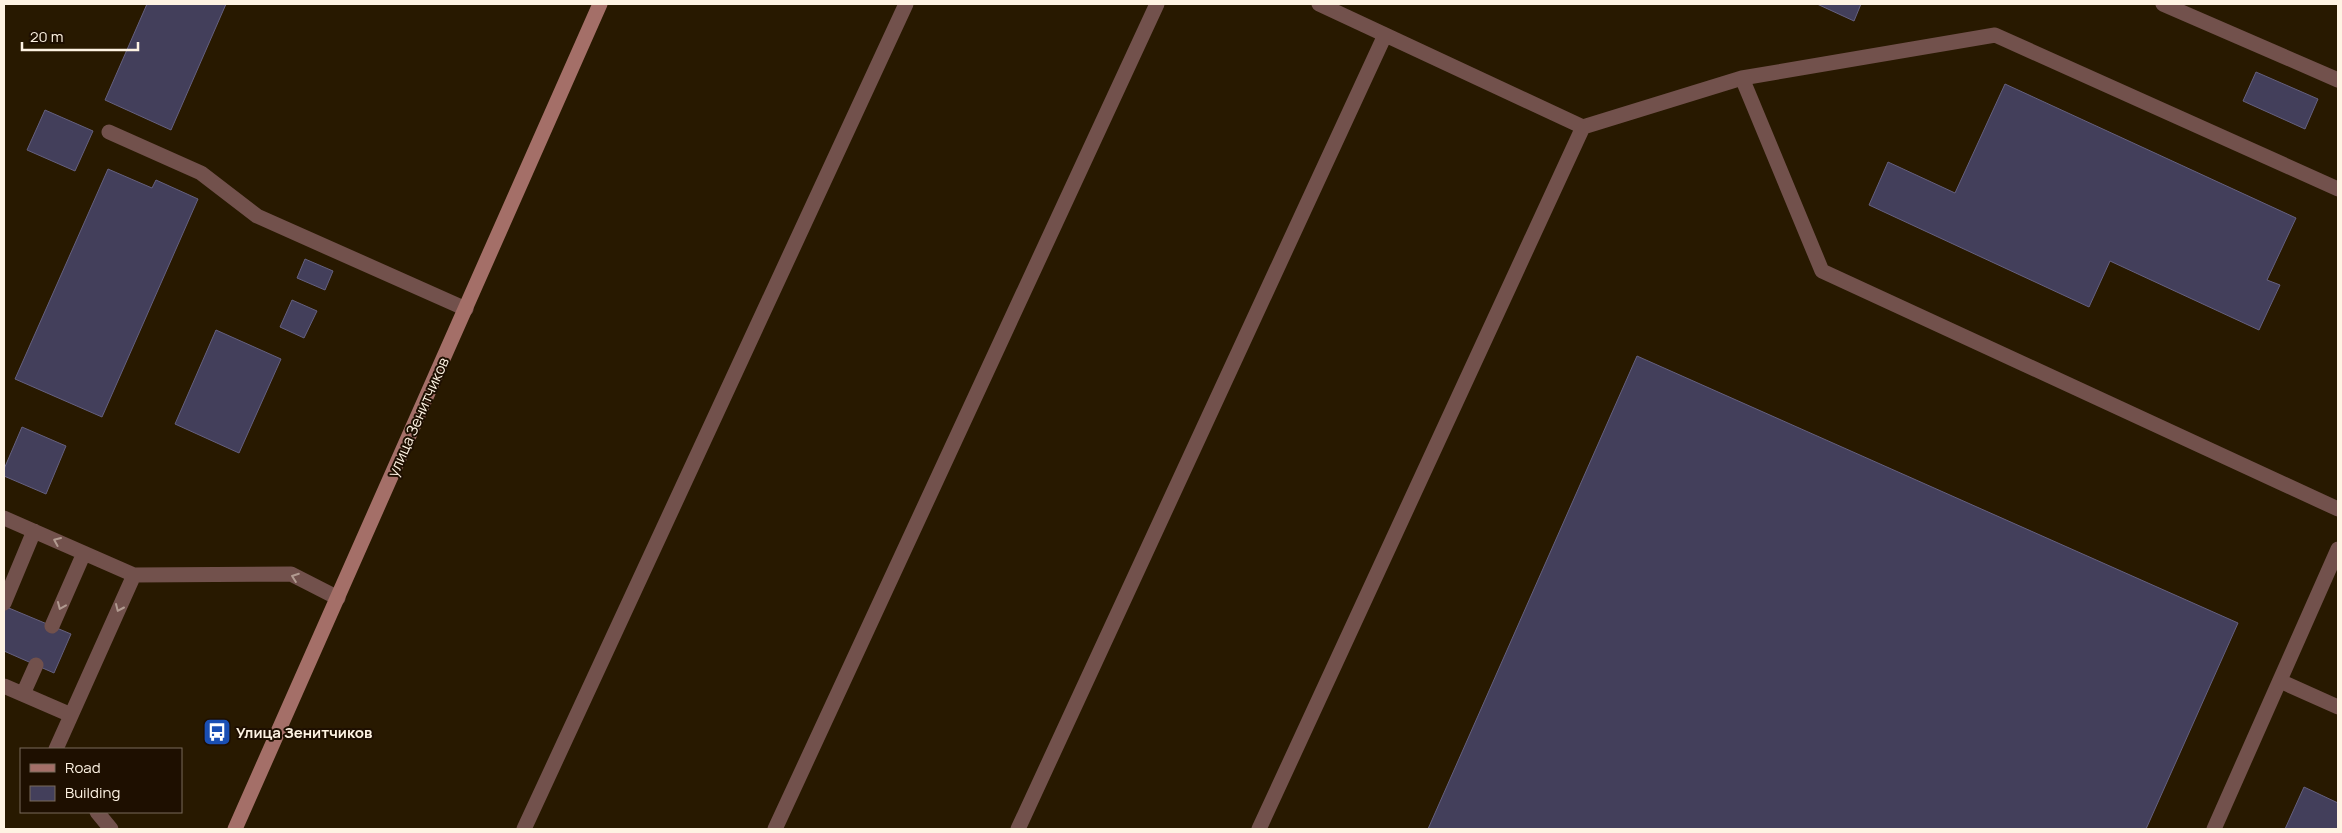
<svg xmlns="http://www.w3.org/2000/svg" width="2342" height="833" font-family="Manrope,sans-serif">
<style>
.building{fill:#433f5b;stroke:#65607f}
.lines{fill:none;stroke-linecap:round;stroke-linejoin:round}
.lane{stroke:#72514c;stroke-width:15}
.secondary{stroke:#a46f68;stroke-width:15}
.oneway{stroke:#b19a90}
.labels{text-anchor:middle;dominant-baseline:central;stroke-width:4;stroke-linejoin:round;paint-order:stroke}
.street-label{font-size:15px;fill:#fef3e3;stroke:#1e0f00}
.poi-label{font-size:15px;font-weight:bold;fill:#fef3e3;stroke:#1e0f00;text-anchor:start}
</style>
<rect width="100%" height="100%" fill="#281900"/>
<!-- building -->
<path class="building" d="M147 4H226L171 130 105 100Z
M1817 4H1861L1854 21Z
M2256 72 2318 99 2305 129 2243 101Z
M2005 84 2296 218 2267 280 2280 285 2259 330 2110 261 2089 307 1869 205 1888 162 1955 193Z
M45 110 93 131 75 171 27 150Z
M108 169 152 188 156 180 198 199 102 417 15 379Z
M305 259 333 271 325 290 297 278Z
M292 300 317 311 304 338 280 327Z
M216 330 281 359 239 453 175 424Z
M1637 356 2238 623 2146 829H1428Z
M22 427 66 446 46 494 4 476V469Z
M4 606 71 634 54 673 4 651Z
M2304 787 2338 803V829H2285Z"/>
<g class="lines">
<!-- lane -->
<path class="lane" d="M2163 4 2338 80
M1742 78 1822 271 2338 509
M1583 127 1742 78 1995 35 2338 189
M109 132 201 173 257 216 466 309
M4 518 134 575
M4 603 34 531
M52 626 84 553
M2280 681 2338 707
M4 686 71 715
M23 694 36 665
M56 749 134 575 291 574 338 598
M97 812 111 829
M524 829 906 4
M775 829 1157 4
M1018 829 1385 35
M1259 829 1583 127 1319 4
M2214 829 2338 549"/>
<!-- secondary -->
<path class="secondary" d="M235 829 600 4"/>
</g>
<!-- one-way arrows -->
<defs><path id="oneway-chevron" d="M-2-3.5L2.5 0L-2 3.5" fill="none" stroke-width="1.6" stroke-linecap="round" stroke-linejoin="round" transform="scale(1.25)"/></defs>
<g class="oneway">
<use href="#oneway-chevron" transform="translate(57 541) rotate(-157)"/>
<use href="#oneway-chevron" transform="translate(295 577) rotate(-160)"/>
<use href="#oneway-chevron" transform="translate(61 606) rotate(113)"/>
<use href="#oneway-chevron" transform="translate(119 608) rotate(114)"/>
</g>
<!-- icons -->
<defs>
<symbol id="bus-square" viewBox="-11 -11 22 22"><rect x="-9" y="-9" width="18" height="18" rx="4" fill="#1a4fb4" stroke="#1e0f00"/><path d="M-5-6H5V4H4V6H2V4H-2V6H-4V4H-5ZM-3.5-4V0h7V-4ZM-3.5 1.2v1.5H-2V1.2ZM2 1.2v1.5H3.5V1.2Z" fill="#fff"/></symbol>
</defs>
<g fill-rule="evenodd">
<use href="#bus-square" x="201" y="716" width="32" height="32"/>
</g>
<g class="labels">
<!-- street labels -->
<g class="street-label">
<text transform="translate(418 417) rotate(-66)">улица Зенитчиков</text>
</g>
<!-- poi labels -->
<g class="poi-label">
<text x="236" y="732">Улица Зенитчиков</text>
</g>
</g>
<!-- border -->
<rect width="2342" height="833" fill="none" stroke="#fef3e3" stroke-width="10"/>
<!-- legend -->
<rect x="20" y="748" width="162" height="65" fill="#1e0f00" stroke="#786a5b"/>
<rect x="30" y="764" width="25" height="8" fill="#a46f68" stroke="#786a5b"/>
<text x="65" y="773" font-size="15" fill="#fef3e3">Road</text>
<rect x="30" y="786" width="25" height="15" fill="#433f5b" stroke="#786a5b"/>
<text x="65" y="798" font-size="15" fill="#fef3e3">Building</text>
<!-- scale -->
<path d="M22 42v8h116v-8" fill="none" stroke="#fef3e3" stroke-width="2.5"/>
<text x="30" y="42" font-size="15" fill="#fef3e3" stroke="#1e0f00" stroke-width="4" paint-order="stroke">20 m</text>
</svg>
